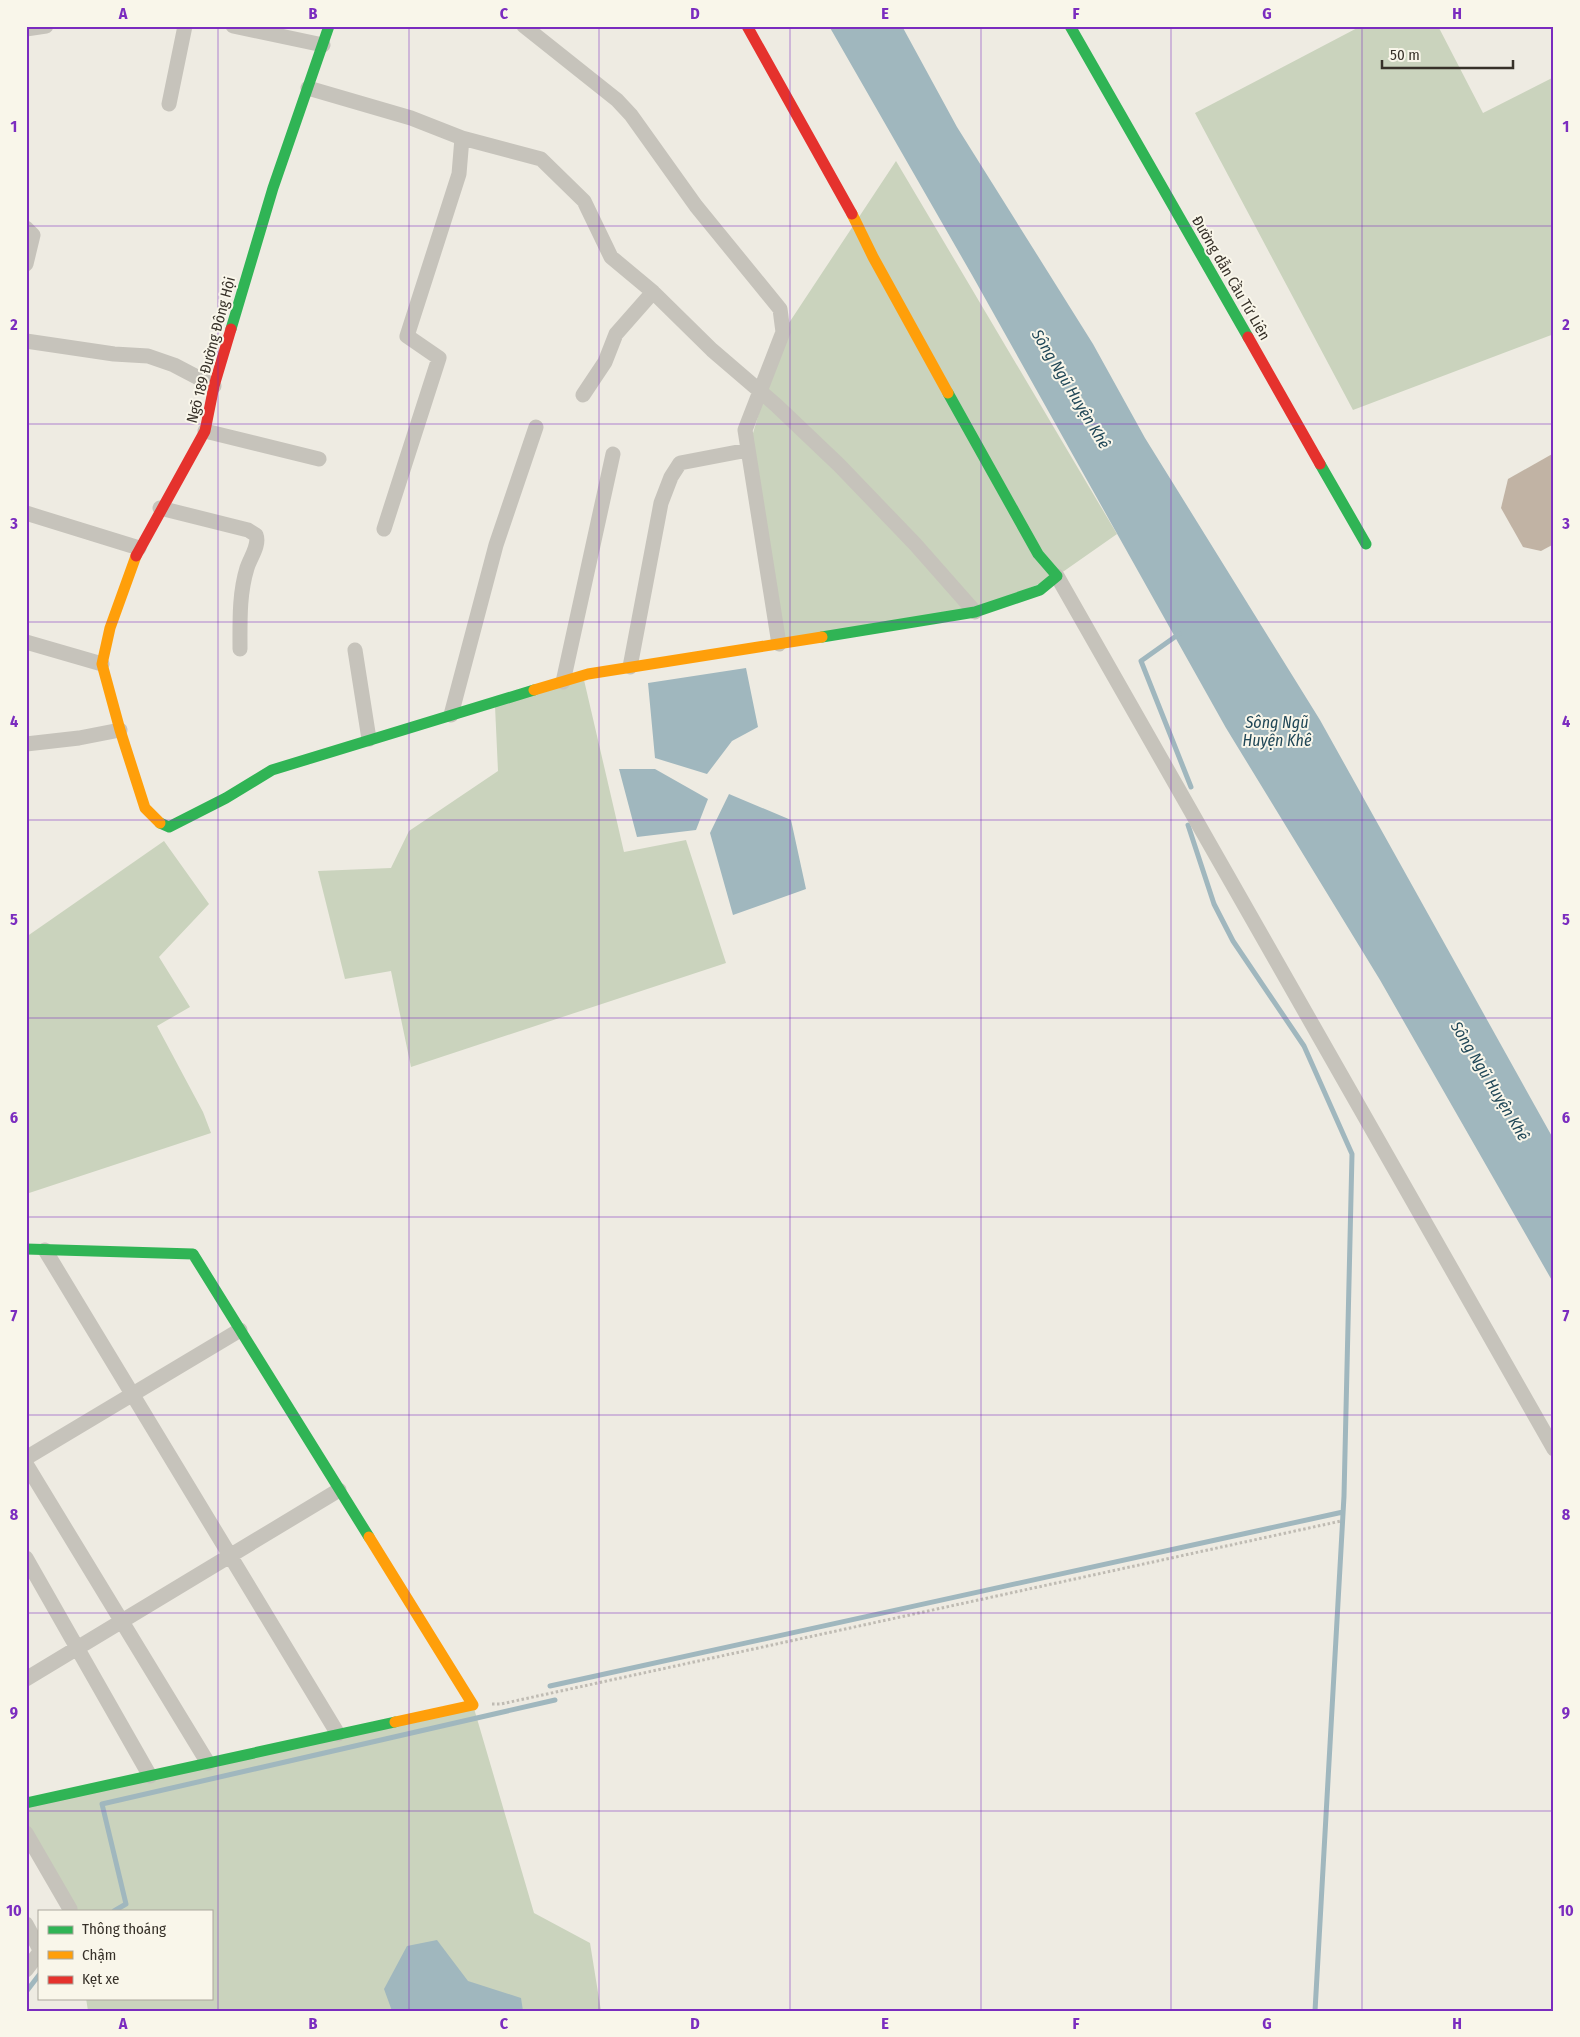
<svg xmlns="http://www.w3.org/2000/svg" width="1580" height="2037" font-family="'Fira Sans Condensed',sans-serif">
<style>
.green{fill:#cad3bd}
.water{fill:#a0b7be}
.lines{fill:none;stroke-linecap:round;stroke-linejoin:round}
.stream{stroke:#a0b7be;stroke-width:5}
.building{fill:#c1b3a4}
.path{stroke:#bfbbb3;stroke-width:3;stroke-dasharray:2.5 2.5;stroke-linecap:butt}
.street{stroke:#c6c3bb;stroke-width:15}
.fast{stroke:#30b455;stroke-width:11}
.slow{stroke:#ff9f0a;stroke-width:11}
.jam{stroke:#e5322d;stroke-width:11}
.grid{fill:none;stroke:#7b2cbf;stroke-width:1;stroke-opacity:0.55}
.labels{text-anchor:middle;dominant-baseline:central;stroke-width:4;stroke-linejoin:round;paint-order:stroke}
.street-label{font-size:15px;fill:#373129;stroke:#f9f6ea}
.water-label{font-size:16px;font-style:italic;fill:#204757;stroke:#f9f6ea}
.neatline{fill:none;stroke:#7b2cbf;stroke-width:2}
.grid-label{font-size:16px;text-anchor:middle;font-weight:bold;fill:#7b2cbf}
</style>
<rect width="100%" height="100%" fill="#eeebe2"/>
<!-- green -->
<path class="green" d="M1361 26H1438L1483 113 1554 77V334L1353 410 1195 113Z
M896 161 1117 534 1057 576 975 612 779 644 748 450 783 332Z
M584 680 624 852 686 840 726 963 411 1067 391 971 345 979 318 871 391 868 409 831 498 771 495 706Z
M164 841 209 904 159 957 190 1007 157 1026 203 1112 211 1133 26 1194V937Z
M473 1705 534 1913 590 1943 601 2011H88L86 1998H211V1911H71L26 1833V1803Z"/>
<!-- water -->
<path class="water" d="M829 26H902L957 127 1093 344 1145 438 1320 720 1554 1140V1284L1380 980 1226 728 972 275Z
M746 668 758 727 732 741 707 774 655 758 648 683Z
M619 769H655L708 799 696 830 637 837Z
M729 794 791 820 806 889 733 915 710 833Z
M437 1940 468 1981 521 1998 523 2011H392L384 1989 407 1946Z"/>
<g class="lines">
<!-- stream -->
<path class="stream" d="M1179 634 1141 661 1191 787
M1188 825 1214 904 1233 941 1304 1046 1352 1154 1344 1496 1315 2011
M550 1686 1343 1512
M114 1911 126 1904 102 1804 555 1700
M26 1992 39 1975"/>
</g>
<!-- building -->
<path class="building" d="M1554 453V544L1541 551 1523 547 1501 508 1508 479Z"/>
<g class="lines">
<!-- path -->
<path class="path" d="M492 1704H501L1341 1521"/>
<!-- street -->
<path class="street" d="M233 26 323 45
M524 26 617 100 631 115 696 206 780 309 783 332 745 430 779 644
M26 29 46 26
M308 88 411 118 462 138 541 159 584 201 611 257 653 292 712 350 776 405 839 465 915 544 975 612
M169 104 185 26
M26 228 33 235 26 264
M26 341 114 354 148 356 174 365 214 386
M583 395 605 362 616 334 653 292
M205 431 319 459
M160 508 248 530 256 535C260 545 250 558 247 568 239 594 240 621 240 649
M26 513 139 548
M384 529 439 358 407 336 459 174 462 138
M1057 576 1554 1449
M26 642 102 664
M355 650 369 739
M630 667 661 503 671 477 680 463 748 450
M563 682 613 454
M451 715 496 545 536 427
M26 744 79 738 120 730
M45 1250 338 1734
M26 1458 240 1330
M26 1464 208 1763
M26 1558 150 1776
M26 1679 339 1490
M26 1833 70 1909 69 1911
M26 1924 39 1948
M26 1970 39 1953"/>
<!-- fast -->
<path class="fast" d="M1070 26 1248 337
M231 329 273 188 329 26
M1320 464 1366 544
M822 637 975 612 1040 590 1057 576 1038 554 948 393
M160 823 169 827 226 798 272 770 534 690
M26 1249 193 1254 369 1537
M26 1803 395 1722"/>
<!-- slow -->
<path class="slow" d="M852 214 873 257 948 393
M136 556 110 628 102 664 120 730 145 808 160 823
M534 690 588 674 822 637
M369 1537 473 1705 395 1722"/>
<!-- jam -->
<path class="jam" d="M747 26 852 214
M1248 337 1320 464
M136 556 205 431 214 386 231 329"/>
</g>
<!-- grid -->
<path class="grid" d="M218 26V2011M409 26V2011M599 26V2011M790 26V2011M981 26V2011M1171 26V2011M1362 26V2011M26 226H1554M26 424H1554M26 622H1554M26 820H1554M26 1018H1554M26 1217H1554M26 1415H1554M26 1613H1554M26 1811H1554"/>
<g class="labels">
<!-- street labels -->
<g class="street-label">
<text transform="translate(1231 278) rotate(60)">Đường dẫn Cầu Tứ Liên</text>
<text transform="translate(211 350) rotate(-75)">Ngõ 189 Đường Đông Hội</text>
</g>
<!-- water labels -->
<g class="water-label">
<text transform="translate(1071 389) rotate(59)">Sông Ngũ Huyện Khê</text>
<text x="1277" y="722">Sông Ngũ<tspan x="1277" dy="18">Huyện Khê</tspan></text>
<text transform="translate(1490 1081) rotate(59)">Sông Ngũ Huyện Khê</text>
</g>
</g>
<!-- border -->
<rect width="1580" height="2037" fill="none" stroke="#f9f6ea" stroke-width="55"/>
<!-- legend -->
<rect x="38" y="1910" width="175" height="90" fill="#f9f6ea" stroke="#aba79d"/>
<rect x="48" y="1926" width="25" height="8" fill="#30b455" stroke="#aba79d"/>
<text x="82" y="1934" font-size="15" fill="#373129">Thông thoáng</text>
<rect x="48" y="1951" width="25" height="8" fill="#ff9f0a" stroke="#aba79d"/>
<text x="82" y="1960" font-size="15" fill="#373129">Chậm</text>
<rect x="48" y="1976" width="25" height="8" fill="#e5322d" stroke="#aba79d"/>
<text x="82" y="1984" font-size="15" fill="#373129">Kẹt xe</text>
<!-- scale -->
<path d="M1382 60v8h131v-8" fill="none" stroke="#373129" stroke-width="2.5"/>
<text x="1390" y="60" font-size="15" fill="#373129" stroke="#f9f6ea" stroke-width="4" paint-order="stroke">50 m</text>
<rect x="28" y="28" width="1524" height="1982" class="neatline"/>
<g class="grid-label">
<text x="123" y="19">A</text>
<text x="313" y="19">B</text>
<text x="504" y="19">C</text>
<text x="695" y="19">D</text>
<text x="885" y="19">E</text>
<text x="1076" y="19">F</text>
<text x="1267" y="19">G</text>
<text x="1457" y="19">H</text>
<text x="14" y="132">1</text>
<text x="1566" y="132">1</text>
<text x="14" y="330">2</text>
<text x="1566" y="330">2</text>
<text x="14" y="529">3</text>
<text x="1566" y="529">3</text>
<text x="14" y="727">4</text>
<text x="1566" y="727">4</text>
<text x="14" y="925">5</text>
<text x="1566" y="925">5</text>
<text x="14" y="1123">6</text>
<text x="1566" y="1123">6</text>
<text x="14" y="1321">7</text>
<text x="1566" y="1321">7</text>
<text x="14" y="1520">8</text>
<text x="1566" y="1520">8</text>
<text x="14" y="1718">9</text>
<text x="1566" y="1718">9</text>
<text x="14" y="1916">10</text>
<text x="1566" y="1916">10</text>
<text x="123" y="2029">A</text>
<text x="313" y="2029">B</text>
<text x="504" y="2029">C</text>
<text x="695" y="2029">D</text>
<text x="885" y="2029">E</text>
<text x="1076" y="2029">F</text>
<text x="1267" y="2029">G</text>
<text x="1457" y="2029">H</text>
</g>
</svg>
